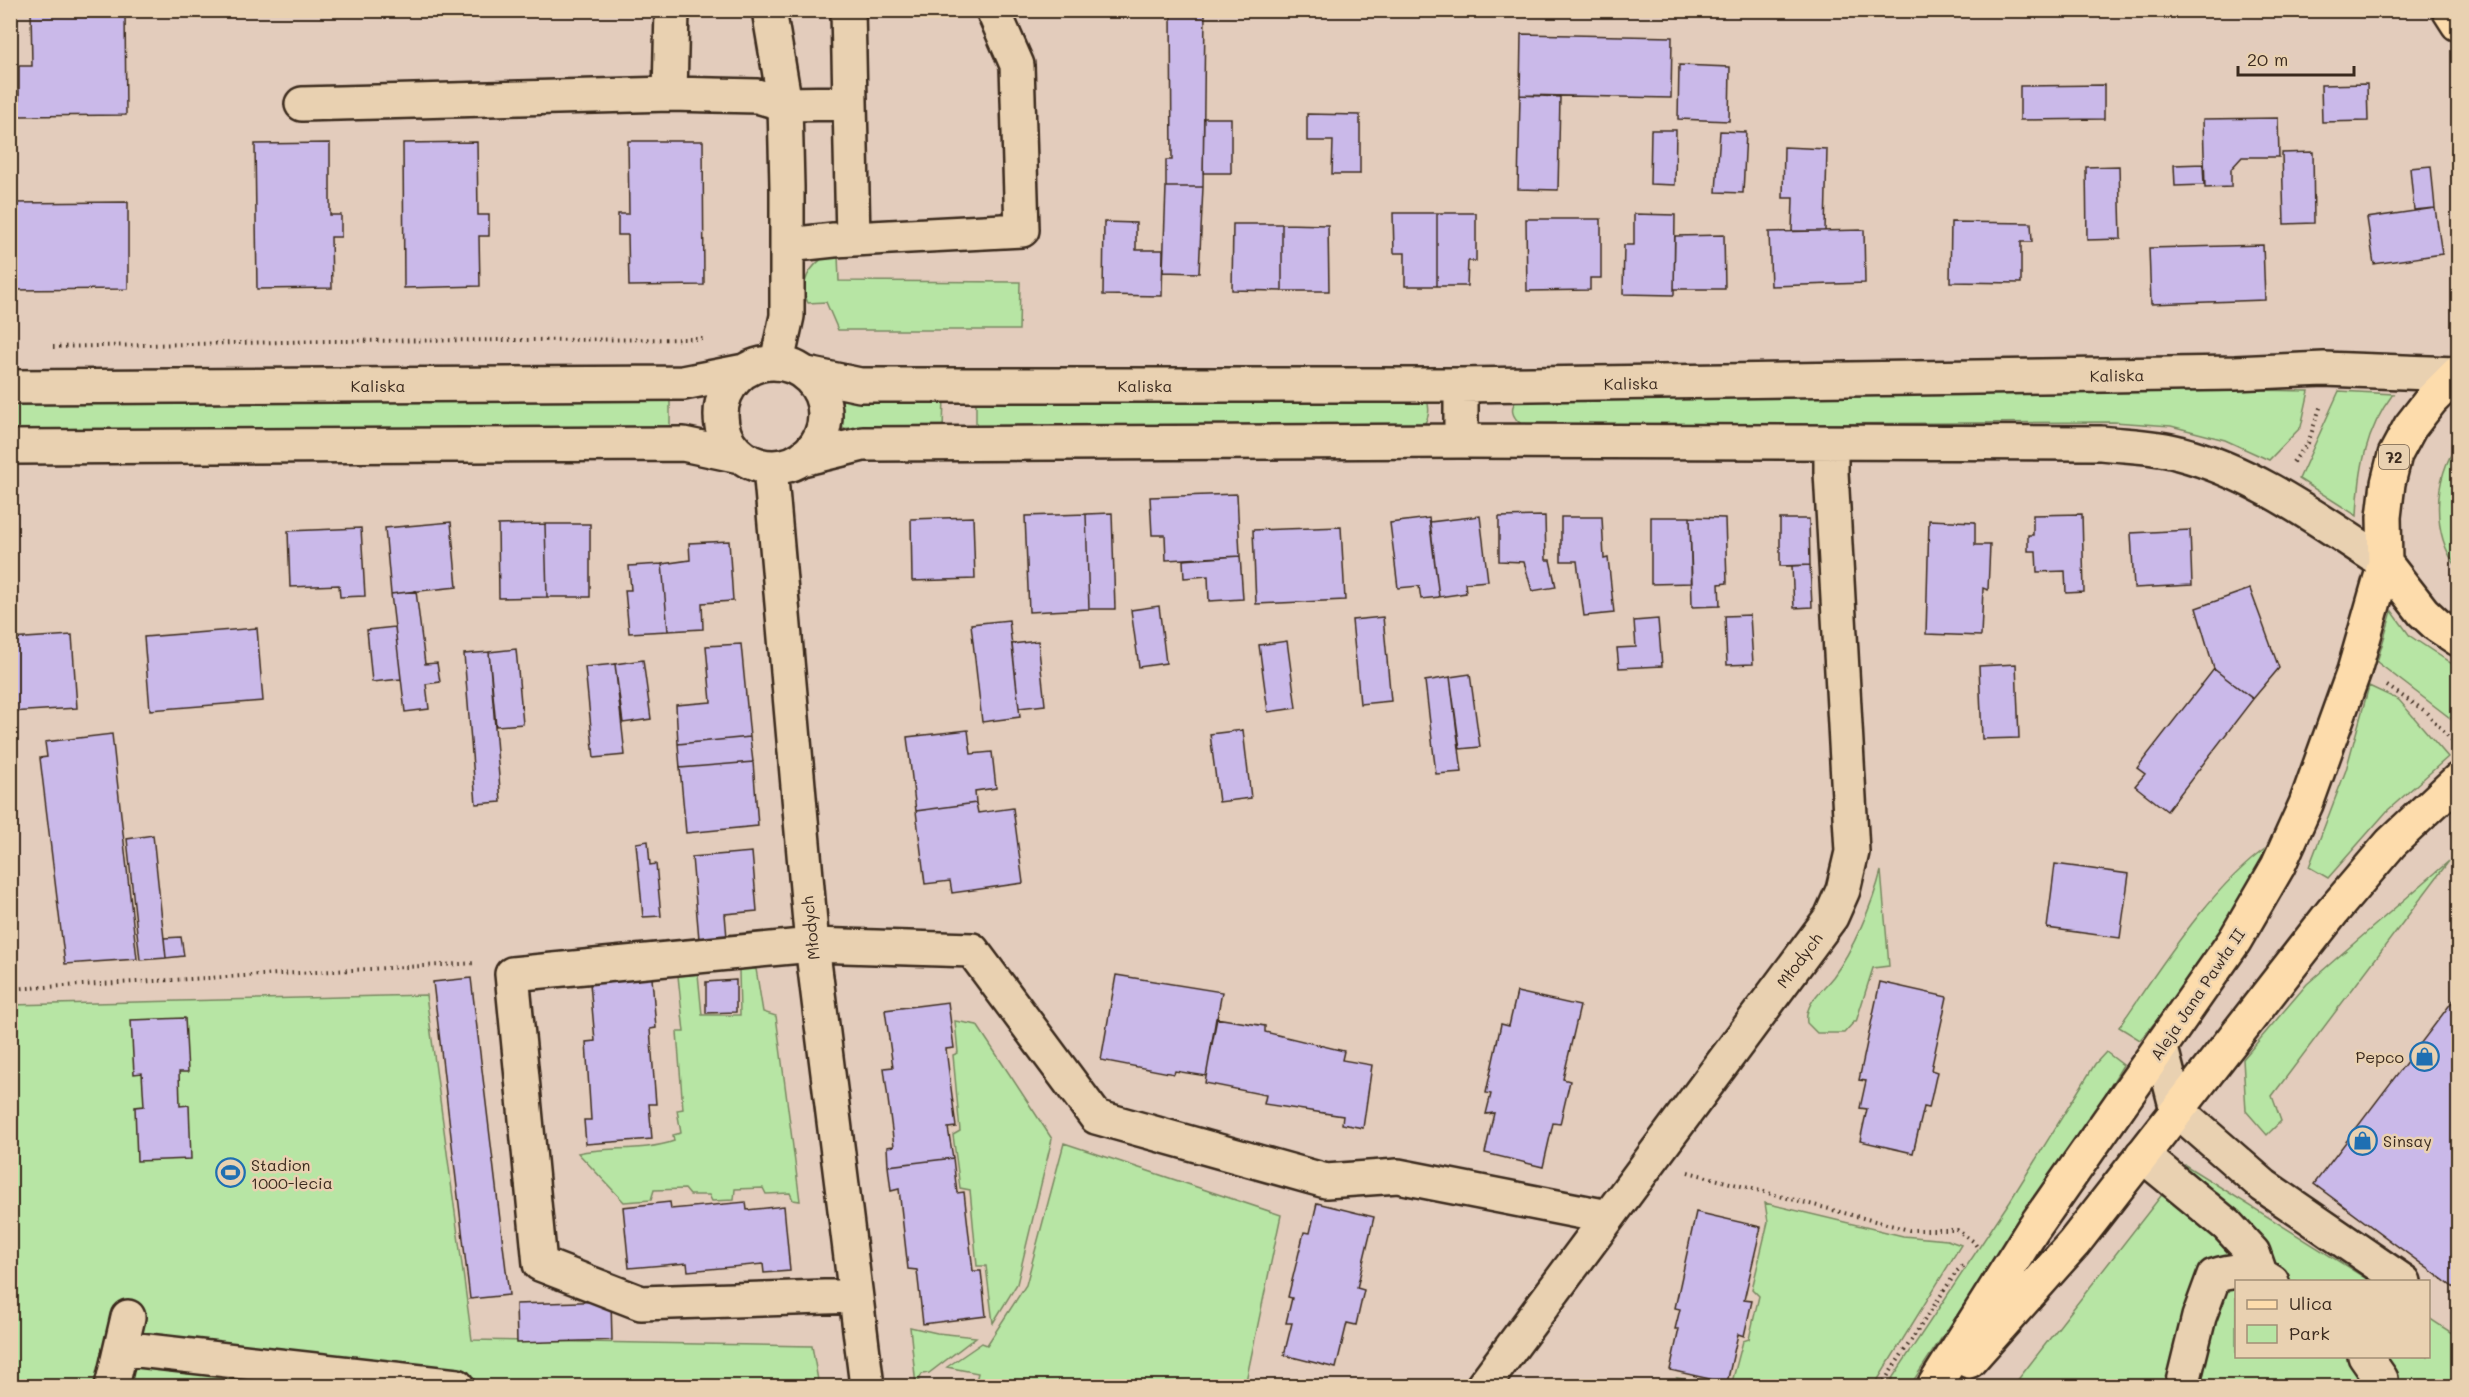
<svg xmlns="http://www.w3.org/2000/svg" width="2469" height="1397" font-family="Mali,sans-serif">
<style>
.green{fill:#b7e5a4;stroke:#798861;stroke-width:1.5}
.building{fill:#cab9e9;stroke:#3b2a1e;stroke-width:1.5}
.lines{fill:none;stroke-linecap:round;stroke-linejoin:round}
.minor-casing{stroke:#3b2a1e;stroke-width:38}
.major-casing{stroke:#3b2a1e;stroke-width:38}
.path{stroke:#3b2a1e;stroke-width:4;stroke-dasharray:1.5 4.5;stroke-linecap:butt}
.minor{stroke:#e9d1b1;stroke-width:33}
.major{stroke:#fddcac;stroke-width:33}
.labels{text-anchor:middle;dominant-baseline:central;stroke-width:5;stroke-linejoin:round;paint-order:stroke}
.shield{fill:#e9d1b1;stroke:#6f5c4a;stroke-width:1.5}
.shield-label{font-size:15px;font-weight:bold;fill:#3b2a1e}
.street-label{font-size:16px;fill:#3b2a1e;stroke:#e9d1b1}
.poi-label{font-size:16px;fill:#3b2a1e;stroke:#e9d1b1;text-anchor:start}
</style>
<rect width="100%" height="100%" fill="#e3ccbc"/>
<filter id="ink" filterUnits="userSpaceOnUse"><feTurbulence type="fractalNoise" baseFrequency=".0167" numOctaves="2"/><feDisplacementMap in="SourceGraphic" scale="12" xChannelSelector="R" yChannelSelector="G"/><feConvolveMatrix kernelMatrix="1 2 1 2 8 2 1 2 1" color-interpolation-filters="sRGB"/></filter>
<g filter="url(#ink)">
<!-- green -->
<path class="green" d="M827 255H838L839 281 1020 282 1019 330H838L826 302 808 303C798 283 810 266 827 255Z
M2142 388 2309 391 2301 427 2269 460 2225 440 2171 426 2114 422 1527 426C1514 422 1507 409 1518 399Z
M2339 391 2393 394C2365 431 2359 471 2357 516L2299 479Z
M976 396 1427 401C1430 408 1429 418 1424 424L1412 426 976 428Z
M670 397V430L11 432 10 401Z
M842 397H944L943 429 842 428Z
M2458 444V568C2431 537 2433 476 2458 444Z
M2392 611 2410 636 2458 668V724L2377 662Z
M2369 686 2399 700 2448 757 2388 810 2328 878 2309 867 2346 770Z
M2269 846C2235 917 2191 981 2140 1040L2119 1027C2160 968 2210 887 2269 846Z
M2449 861 2272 1096 2281 1121 2267 1135 2246 1111 2243 1059 2307 984Z
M1881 871 1889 966 1873 968 1856 1022H1854L1844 1033H1817L1807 1023C1804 1003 1822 991 1833 977 1853 950 1873 903 1881 871Z
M756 969 763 1012 776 1016 800 1201 793 1200 790 1193 766 1194 763 1188 735 1189 734 1200 712 1201 709 1195H690L685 1189 654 1190 651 1200 624 1202 578 1153C609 1146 643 1152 674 1141L673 1135 681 1133 677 1110 683 1109 677 1032H684L678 976 698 974 702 1015H740L739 970Z
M426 995 472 1340 812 1346 819 1386H11V1005Z
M955 1021 977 1025 1052 1139 1017 1284 993 1323 986 1266H977L970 1190 960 1188 953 1135 960 1131 953 1055 958 1053Z
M2106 1052 2123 1065C2058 1176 1979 1278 1910 1386H1887L2010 1201 2095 1064Z
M1064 1143 1281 1215 1245 1386H1000L976 1381 978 1373 947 1367 982 1343 987 1345 1026 1285Z
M2185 1165 2370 1281 2236 1282V1356H2428L2429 1318 2458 1337V1386H2013Z
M1765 1203 1903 1236 1947 1240 1961 1245 1874 1386H1731L1743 1341 1749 1339 1759 1296 1752 1289 1768 1222Z
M910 1327 937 1333 976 1337 929 1373 922 1374 916 1386Z
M1677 1378 1722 1386H1683Z"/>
<!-- building -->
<path class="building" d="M31 10H125L126 115 19 116V66H32Z
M1171 10H1205L1203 187H1166V160H1172Z
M1521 34 1672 37 1671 98 1520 95Z
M1679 65 1730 67 1729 121 1678 119Z
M2367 84 2368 121 2322 122 2321 85Z
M2104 85V119L2020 120V86Z
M1520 95 1560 97 1558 190 1518 189Z
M1307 114 1360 115V174H1332L1333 141H1307Z
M1204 118H1231V173H1203Z
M2278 118 2279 157H2242L2231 169V187L2205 188 2203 119Z
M1651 130H1676L1675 185 1650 184Z
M1720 131 1746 132 1743 193 1716 192Z
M628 141H703L704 285 629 286 628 235H618V214H629Z
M477 142 478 215H489V236H479L480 286 404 288 403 143Z
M330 143V215H341V237H331L332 288 257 289 255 144Z
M1784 147 1827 149 1825 231H1792L1793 198H1783Z
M2313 152 2314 223 2284 224 2282 153Z
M2203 164 2204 185 2175 186 2174 165Z
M2119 166 2121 239 2087 240 2086 167Z
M2431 166 2435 208 2414 210 2410 168Z
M1166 187H1203L1199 273 1163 272Z
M128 202V289L10 290V203Z
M2435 208 2442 254 2374 264 2367 218Z
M1393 213H1437V286H1405V253H1394Z
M1437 213H1476V261H1468L1467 286H1437Z
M1634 214 1675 215 1674 295 1623 294 1624 245H1634Z
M1526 219H1601V278H1590V290L1527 291Z
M1104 222 1136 223V250H1163L1162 296 1103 295Z
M1951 222 2031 223 2032 242H2021V283L1950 282Z
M1233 224H1282V291L1232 290Z
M1282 224 1328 225 1329 291H1282Z
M1864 230 1865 283 1771 286 1769 232Z
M1724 235 1725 289H1674L1675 236Z
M2263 245 2265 300 2151 304 2149 248Z
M1237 494 1240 556 1166 560 1165 535H1152L1150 497Z
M1112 513 1115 609H1089L1086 514Z
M1086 514 1089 609 1029 612 1025 516Z
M2082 514 2084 592 2066 593 2065 571 2037 572 2036 551H2028V535H2033V515Z
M1480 516 1488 581 1465 583 1466 593 1439 597 1430 522Z
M1545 516 1546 560H1550L1556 587 1532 591 1524 562 1499 561V517Z
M973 517 975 579 912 581 911 519Z
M1561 517H1602L1604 559 1608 558 1614 613 1584 616 1577 561H1561Z
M1651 517H1690L1692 583 1651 584Z
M1690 517 1725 518 1727 583 1719 584 1720 606 1692 607Z
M1429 518 1439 597 1421 599 1419 586 1398 588 1390 523Z
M1780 519H1809L1810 565 1780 566Z
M1929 520 1975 522V545H1990L1988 590 1983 588 1981 636 1926 634Z
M451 522 457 587 391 594 385 528Z
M545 524H590V597H547Z
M545 524 547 597 499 598 498 525Z
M1341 527 1345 600 1256 604 1253 530Z
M361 528 365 596 340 597 339 585 290 587 288 531Z
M2190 530 2192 585 2134 588 2131 533Z
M729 541 733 601 702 603 703 629 668 631 662 564 690 560 689 543Z
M1240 556 1243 599 1209 601 1208 576 1184 578 1183 560Z
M662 564 668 631 629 633 625 590H631L629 566Z
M1810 565 1812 607 1794 608 1792 566Z
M2250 589 2279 668 2253 699 2214 669 2196 608Z
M416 591 425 664 437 663 440 682 426 684 429 709 405 712 391 594Z
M1159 606 1166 663 1139 667 1131 610Z
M1750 615 1753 664 1727 665 1725 616Z
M1383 617 1391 701 1360 704 1352 620Z
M1658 619 1662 666 1619 668 1617 648 1636 647 1634 621Z
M1009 620 1020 717 982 722 971 624Z
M395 627 401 679 372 682 367 630Z
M257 628 263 701 150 710 144 637Z
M72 635 77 708 10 712V639Z
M1038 641 1045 705 1019 708 1012 644Z
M1287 641 1296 708 1268 712 1259 645Z
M741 644 750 737 678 744 676 705 711 702 706 646Z
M516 649 523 724 496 726 489 652Z
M489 652 501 802 476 804 464 654Z
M643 660 651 719 623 723 615 664Z
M615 664 625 755 594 758 585 667Z
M2016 664 2019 738 1982 739 1979 666Z
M2214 669 2253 699 2167 811 2135 786 2145 774 2137 768Z
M1470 674 1480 747 1460 749 1450 677Z
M1450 677 1462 772 1436 774 1425 681Z
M968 730 971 754 992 752 996 788 975 791 976 803 916 811 907 737Z
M1243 730 1251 798 1219 802 1210 734Z
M112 734 137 959 65 964 40 758 47 757 45 742Z
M750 737 753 762 680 768 678 744Z
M753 762 758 826 686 833 680 768Z
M976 803 978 813 1013 808 1023 883 952 893 950 881 925 884 916 811Z
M153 835 166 958 140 960 127 839Z
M648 841 650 865 656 864 661 916 643 917 636 843Z
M752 852 757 911 725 914 727 938 699 939 692 857Z
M2055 864 2129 874 2120 938 2047 928Z
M10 915H12L14 952H10Z
M181 937 184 956 166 958 164 938Z
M1116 975 1222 992 1206 1076 1175 1071 1174 1074 1101 1060Z
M471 978 509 1295 470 1299 433 982Z
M652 978 656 1028 650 1029 656 1104H649L652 1139 586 1144 584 1120H591L586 1042 595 1041 590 983Z
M736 980V1012L706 1013V982Z
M1880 982 1947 997 1931 1070 1937 1072 1929 1108 1924 1107 1913 1153 1860 1141 1867 1109 1860 1108 1866 1081 1859 1080Z
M1517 992 1580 1006 1563 1079 1570 1081 1560 1124 1553 1123 1543 1167 1485 1153 1494 1113 1486 1114 1491 1094 1486 1093 1501 1024 1509 1026Z
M2458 994V1291L2314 1184Z
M948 1002 954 1048 946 1049 956 1127 948 1128 953 1158 888 1166 887 1147 894 1146 884 1068 893 1067 885 1010Z
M185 1018 188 1072H179L180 1106 189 1105 191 1159 137 1161 135 1107 144 1106 142 1073 134 1074 131 1020Z
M1216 1018 1265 1026V1032L1344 1051 1342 1060 1372 1065 1363 1128 1342 1124 1343 1116 1264 1104 1266 1095 1205 1083Z
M953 1158 957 1193 964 1192 973 1271H981L986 1316 923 1324 917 1270 908 1269 899 1189 891 1191 888 1166Z
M670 1202 671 1209 746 1202 747 1210 784 1206 790 1271 764 1273 763 1264 688 1271 687 1263 629 1268 623 1207Z
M1317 1203 1374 1217 1357 1288 1364 1290 1356 1325 1347 1323 1336 1368 1284 1355 1292 1323H1286L1292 1298 1288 1297 1304 1232 1310 1233Z
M1696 1212 1761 1227 1744 1300 1752 1301 1744 1336 1738 1334 1727 1383 1670 1370 1679 1329H1675L1680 1309 1675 1308Z
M611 1301 612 1340 517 1343 516 1304Z"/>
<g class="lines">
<defs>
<path id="minor" d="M769 10 785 104 850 103
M848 10 853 239
M670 94 672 10
M302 104 670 94 757 96 785 104 787 187V316L777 362
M788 245 834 240 1022 230 1017 65 993 10
M721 415a52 52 0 1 1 104 0a52 52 0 1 1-104 0Z
M807 374 860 385H1461L2235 373 2324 369 2456 374
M10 387 683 383 745 371
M1461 441V385
M10 447 683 444 740 456
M802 459 863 444 1461 441 2101 443C2127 446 2155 446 2179 453 2256 473 2320 521 2385 563
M770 467 812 945 867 1386
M2161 1048 2177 1110 2264 1186 2404 1282
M2142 1155 2227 1225 2253 1253 2260 1273
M855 1296 641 1303 540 1264 512 974 812 945 972 950 1096 1117 1326 1181 1398 1176 1608 1217
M121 1348 457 1386
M2365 1356 2381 1379 2380 1386
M112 1386 128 1317
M1483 1386 1831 917 1843 890 1852 852 1831 472V443
M2182 1386 2199 1317 2214 1276C2234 1269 2254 1269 2272 1282"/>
<path id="major" d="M2449 10 2458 24
M2458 373 2431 400 2410 427 2395 455 2388 483 2384 517 2385 563 2423 612 2437 625 2458 639
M1969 1361 2074 1243 2333 911 2391 843 2458 780
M1934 1386 2033 1229 2235 940 2278 866 2306 804 2354 671 2385 563"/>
</defs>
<!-- minor casing -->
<use href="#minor" class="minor-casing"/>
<!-- major casing -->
<use href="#major" class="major-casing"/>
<!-- path -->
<path class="path" d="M53 347 329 341 703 339
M2293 462 2308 443 2321 405
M2387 686 2425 711 2456 745
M10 989 477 963
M1688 1172 1909 1230H1957L1973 1241 1978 1248
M1881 1386 1957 1271 1965 1264"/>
<!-- minor -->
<use href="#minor" class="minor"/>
<!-- major -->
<use href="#major" class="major"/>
</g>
</g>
<!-- icons -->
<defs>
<symbol id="shop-ring" viewBox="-11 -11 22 22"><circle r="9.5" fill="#e9d1b1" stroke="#1f6fb2" stroke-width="1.5"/><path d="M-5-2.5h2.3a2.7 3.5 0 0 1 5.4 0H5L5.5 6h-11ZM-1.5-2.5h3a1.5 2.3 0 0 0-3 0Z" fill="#1f6fb2"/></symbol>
<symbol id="stadium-ring" viewBox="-11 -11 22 22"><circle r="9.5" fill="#e9d1b1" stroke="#1f6fb2" stroke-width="1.5"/><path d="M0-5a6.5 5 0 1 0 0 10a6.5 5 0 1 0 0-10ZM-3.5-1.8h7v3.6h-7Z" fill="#1f6fb2"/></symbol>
</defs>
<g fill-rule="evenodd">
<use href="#shop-ring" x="2408" y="1040" width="33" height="33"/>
<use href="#shop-ring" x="2346" y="1124" width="33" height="33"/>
<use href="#stadium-ring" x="214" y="1156" width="33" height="33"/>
</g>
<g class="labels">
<!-- shield labels -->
<rect class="shield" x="2379" y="445" width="30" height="24" rx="4.5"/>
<g class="shield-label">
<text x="2394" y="457">72</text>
</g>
<!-- street labels -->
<g class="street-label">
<text transform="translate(2117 375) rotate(-1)">Kaliska</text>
<text transform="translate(1631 383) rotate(-1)">Kaliska</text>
<text x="378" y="385">Kaliska</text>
<text x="1145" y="385">Kaliska</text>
<text transform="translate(810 928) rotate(-96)">Młodych</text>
<text transform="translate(1799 960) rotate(-53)">Młodych</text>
<text transform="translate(2197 994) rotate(-56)">Aleja Jana Pawła II</text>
</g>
<!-- poi labels -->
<g class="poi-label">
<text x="2404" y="1056" text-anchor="end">Pepco</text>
<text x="2383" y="1140">Sinsay</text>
<text x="251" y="1164">Stadion<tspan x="251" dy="18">1000-lecia</tspan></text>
</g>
</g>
<!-- margin -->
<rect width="2469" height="1397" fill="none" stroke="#e9d1b1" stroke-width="36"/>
<rect x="18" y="18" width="2433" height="1361" fill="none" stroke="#3b2a1e" stroke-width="2" filter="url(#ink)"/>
<!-- legend -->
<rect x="2235" y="1280" width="195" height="78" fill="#e9d1b1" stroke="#a38e76" stroke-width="1.5"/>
<rect x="2247" y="1300" width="30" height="9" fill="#fddcac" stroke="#a38e76" stroke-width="1.5"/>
<text x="2289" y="1310" font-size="18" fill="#3b2a1e">Ulica</text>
<rect x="2247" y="1325" width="30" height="18" fill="#b7e5a4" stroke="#a38e76" stroke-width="1.5"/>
<text x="2289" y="1340" font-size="18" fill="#3b2a1e">Park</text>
<!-- scale -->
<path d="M2238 66v9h116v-9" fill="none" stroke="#3b2a1e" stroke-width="3"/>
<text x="2247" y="66" font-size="18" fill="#3b2a1e" stroke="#e9d1b1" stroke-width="4.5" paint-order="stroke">20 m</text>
</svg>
